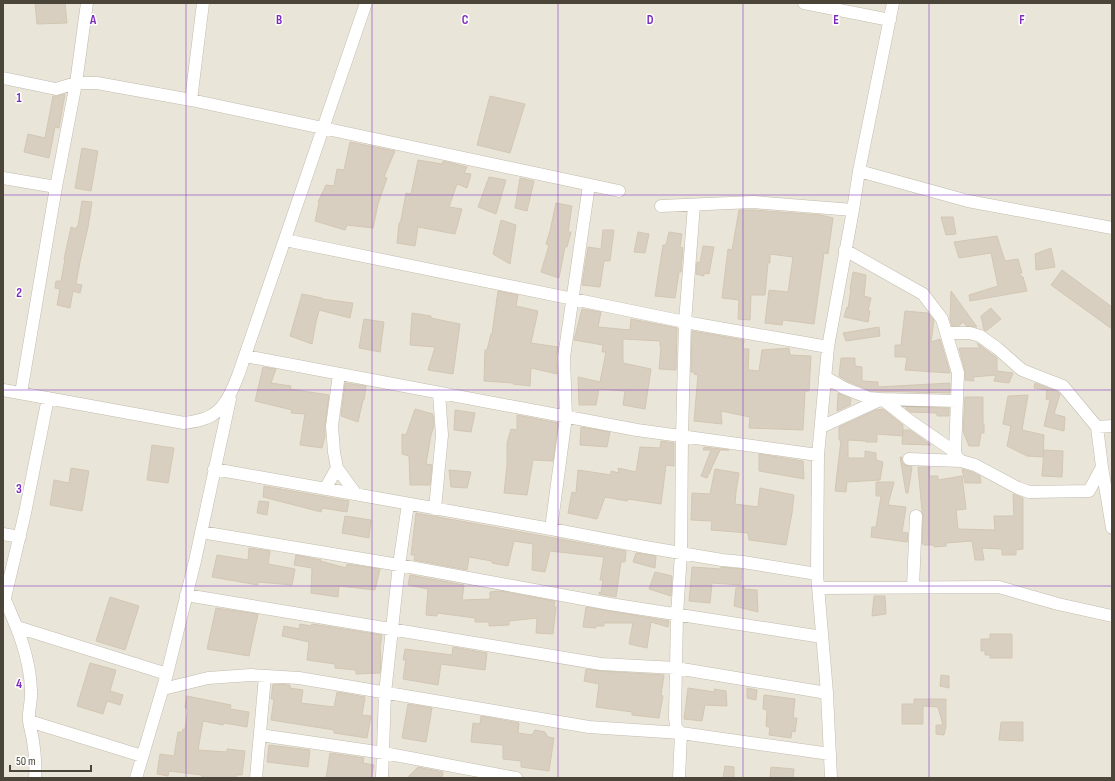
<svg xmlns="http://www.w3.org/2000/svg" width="1115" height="781" font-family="'Sofia Sans Condensed',sans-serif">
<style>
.residential{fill:#eae5d9}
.building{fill:#d8cfc0;stroke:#d3c7b3}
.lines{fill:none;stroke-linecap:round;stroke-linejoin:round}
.street-casing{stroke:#c2bbad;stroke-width:13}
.street{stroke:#fff;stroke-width:12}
.grid{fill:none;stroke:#7b2cbf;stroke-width:1;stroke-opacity:0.55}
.grid-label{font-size:13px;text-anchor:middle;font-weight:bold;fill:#7b2cbf;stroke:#fff;stroke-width:3;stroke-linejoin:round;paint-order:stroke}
</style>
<rect width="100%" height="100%" fill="#f6f3eb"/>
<!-- residential -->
<path class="residential" d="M3 3H1112V778H3Z"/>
<!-- building -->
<path class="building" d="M35 3H65L67 23 37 24Z
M65 94 59 128 55 127 49 158 24 152 28 134 45 138 53 96H58Z
M490 96 525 104 510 153 477 145Z
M350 142 395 151 384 177 387 178 378 204 373 228 347 225 345 230 315 221 319 203 318 202 326 185 334 186 337 169 344 170Z
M82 148 98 151 91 191 75 188Z
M418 160 442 164 443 161 467 167 464 173 471 174 467 188 457 184 449 207 462 209 455 234 418 227 415 246 397 243 399 224 401 220 406 193 411 194Z
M489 177 506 180 496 214 478 207Z
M520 178 534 181 527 211 515 208Z
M82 201 92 202 88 227 80 262 76 284 82 285 80 293 73 291 70 308 57 305 60 289 55 288 56 281H61L65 259H64L71 227 76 229 77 226H78Z
M556 203 572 206 568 232H571L567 247H565L559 278 541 272 549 245 546 244 550 231Z
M739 210H753L821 215 833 218 828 254 824 253 814 324 783 320 782 325 765 323 769 290 788 292 793 257 770 254V263H768L765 295H751L750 320 738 319 739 300 722 298 728 249 732 250Z
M941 217H953L956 234 946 235Z
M501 220 516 225 510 264 493 254Z
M603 230H614L610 261H604L600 287 582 285 588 247 601 249Z
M638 232 649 234 645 253 634 252Z
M669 232 682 234 680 247 683 248 681 272H679L675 298 655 296 663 245H666Z
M997 236 1005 261 1018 259 1022 273 1018 274 1023 277 1027 291 970 301 969 295 998 286 991 253 959 258 954 242Z
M703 246 714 247 709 274 704 273V276L696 274 697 262 700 263Z
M1051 248 1055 267 1036 270 1035 254Z
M1062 270 1112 307V329L1051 285Z
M853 272 866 275 864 296 871 298 868 311H870L868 322 844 317 847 307 848 308 851 289H850Z
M498 291 518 295 516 306 538 311 531 343 558 347 556 357 557 374 531 368 530 386 513 384 514 383 484 381 485 350H487L491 334H492Z
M951 291 959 302 977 327 966 326 964 322 958 326H952L950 319Z
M302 294 322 298V299L353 303 350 318 319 310 316 322 312 344 290 336Z
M991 308 1001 319 986 331 984 330 981 316Z
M582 309 601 312 598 327 630 330 631 319 677 328 676 370 659 369 661 347H660V341L623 339V363L651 369 645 409 623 405 625 391 599 389 596 405H579L578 377 600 382 606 352H602L603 345 574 340Z
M905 311 928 313 934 320 931 342 940 339 950 373 905 370 907 357H895V345H901Z
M412 313 431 316V318L460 324 453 374 428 370 435 347 410 345Z
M364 319 384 322 380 352 359 348Z
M879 327 880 336 846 341 843 333Z
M692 331 744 340 743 349H749L748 370 759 371 762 350 789 348 790 355 811 356 809 391H805L803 430 749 428 750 417 721 411 722 424 694 421 698 375 694 374V372H691Z
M977 343 997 358V371L1013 373 1009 383 994 381 996 375 973 377 974 381 965 380V371L959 348H980Z
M841 358H855V366L862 367V381L878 382V387L950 383V393L871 391 847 381 839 376Z
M263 367 276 369 271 383 291 386 290 389 329 395 325 425V436L322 448 300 445 305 414 291 413 292 410 255 401Z
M345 383 366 386 364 400H363L358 422 341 416Z
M1035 383 1058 392 1060 394 1054 414 1065 417 1064 431 1044 426 1050 400 1046 399 1047 390 1034 388Z
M838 393 851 399 850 405 837 411Z
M1028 395 1022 430 1044 435 1043 457 1027 456 1007 446 1011 426 1003 424 1008 396Z
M965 397H983V424H984V433H981L979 446H969L963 431Z
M906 407 949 408V416H937V413L910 412 906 409Z
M415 409 433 414 434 426 431 435 426 464 432 465 430 485H410L409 456 402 454V434L406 435Z
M883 409 903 425V436L877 434V442H866V441L848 440V458H865V451L876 453V460L883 462 880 480 847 482 846 492 835 491 841 440H839V427L876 410Z
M455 410 475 413 471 432 454 430Z
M517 415 558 423 553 461 533 460 527 495 504 493 507 465V443L511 429 517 430Z
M581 427 610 432 607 447 580 445Z
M903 430H910L931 445 902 444Z
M661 441 674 443V466L666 465 661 504 628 499 627 501 605 497 597 519 568 513 572 492 576 493 578 470 611 475V471L619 473 618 468 636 472 640 447 660 448Z
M152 445 174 448 168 483 147 480Z
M704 447 729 450H720L707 478 701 476 711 450H703Z
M1044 450 1063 451 1062 477 1042 476Z
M759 454 803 461 804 479 759 471Z
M900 457H902V462L905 465 912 467 908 493H906Z
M918 467H930L929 476H938V480L962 476 966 509 956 510 958 529 995 530 994 516H1014L1013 494 1023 498V549L1016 550V555H1002V549L982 548 984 560H975L972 541 946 543V546L934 547V545H924V544H922L923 516 922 511Z
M71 468 89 471 82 511 50 505 54 480 69 483Z
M715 469 739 473 736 492 735 504 758 507 760 488 794 495 792 513 786 545 749 540 748 533 711 530 712 521 691 520 692 493 710 494Z
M962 469 972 472 980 476 981 483H965Z
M449 470 471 472 467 488 451 487Z
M876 482H894L888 505 906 507 902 532 908 533 907 542 871 537 872 527H876L881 496H876Z
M264 486 349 501 347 512 322 508 321 512 263 497Z
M259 501 269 502 267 515 257 513Z
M416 513 626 551 625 562H621L616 597 599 594V592L601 593 603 580H600L604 557 550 551 545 572 532 570 533 544 514 541 508 566 492 563V561L469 557 467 570 414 560 415 555H411Z
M345 516 371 520 369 538 342 533Z
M249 548 270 551 268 564 295 569 292 585 258 582V585L212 577 217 555 248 560Z
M636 553 656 556 655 568 633 562Z
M296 555 321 560 320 561 346 568 347 564 380 569 375 590 339 586 338 597 311 593 312 568 294 565Z
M692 567 721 569V567L742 569 741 585 712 583 710 603 689 601 691 580Z
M655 572 672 576 671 596 649 589Z
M410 575 464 585 462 600 490 599V592L500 591 555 601 554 606 556 607 553 634 536 633 537 618 509 621V625L489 626V622H475V618L437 613V616L426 615 428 589 408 585Z
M744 587V589L757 590 758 612 734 606 736 588Z
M874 596H885L886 614 872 616Z
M110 597 139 606 125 650 96 641Z
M586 607 669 621 668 627 651 622 647 648 629 644 633 623H604V626H596V628L583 627Z
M216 608 258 614 249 656 207 649Z
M300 624 311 626 312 624 382 635 380 647 381 661 380 673 356 674V670L335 668V664L307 660 309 642 282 636 284 626 299 629Z
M990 634H1012V658H990V655H985V651H981V639H990Z
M453 647 487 653 485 670 441 664 438 685 403 679 406 660H403L405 649 452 655Z
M90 663 116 670 110 691 123 695 120 705 107 701 103 714 77 706Z
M586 669 601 671 664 675 661 695 663 696 659 718 632 715V712L596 707 599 684 584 681Z
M941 675 949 676V688L940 686Z
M273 684 290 685V688L303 690 301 703 334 707 337 692 365 697 362 715 371 716 367 738 334 733V730L271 720 274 699H271Z
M688 688 715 692 714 689 726 691 727 706 705 705 702 721 684 719Z
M747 688 757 690 756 700 747 698Z
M764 695 795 699 793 718H797L795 732 792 731 791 738 769 735 770 728 766 726 767 710 763 709Z
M187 696 231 705 230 709 249 712 247 727 224 723 223 725 203 721 198 750 227 752V749L245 751 242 775H236V778H207L202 777V775L169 771 168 776 157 774 160 754 174 756 178 732H182L183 729 185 730 188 710 185 707Z
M914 699H946V726L944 735 936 734V725H943L938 707 923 706V724H902V704H914Z
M408 704 432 708 426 742 402 738Z
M481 716 519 723 518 733 532 735 535 730 545 732 548 737 554 738 549 771 521 767V761L503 759V745L471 742 473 723 480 724Z
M1001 722H1023V741L999 740Z
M269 745 310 750 308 767 267 762Z
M330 753 364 758 363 763 374 765 371 778H326Z
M725 766 734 767V778H723Z
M418 767 443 772 442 778H407Z
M771 767 794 769 793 778H770Z"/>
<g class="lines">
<defs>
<path id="street" d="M804 3 890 20
M3 78 56 89 76 83H97L191 100 619 191
M191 100 203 3
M859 171 968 201 1112 228
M3 178 56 187
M661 206 753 202 853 210
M285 240 685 322 828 347
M845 250 923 294 942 319 958 373 955 452 957 457 961 461 975 465 1018 488 1029 492 1089 491 1102 467
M947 333H970L980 336 997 348 1022 370 1063 386 1097 427 1112 426
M245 356 637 430 818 455
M339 374 332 426 334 452 337 468 356 494
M825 377 844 388 869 398 882 399 957 401
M3 390 184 423C191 422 199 421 206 418 225 411 232 391 239 373L366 3
M21 393 56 187 76 83 87 3
M821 427 882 399 910 421 955 452
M1097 427 1102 467 1112 528
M909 459 961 461
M214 469 551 529 645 547 722 560 743 562 817 574
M325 489 337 468
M435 509 442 435 439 393
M551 529 566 417 564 357 589 185
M201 532 399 565 610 604 822 637
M3 534 20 537
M913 587 916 516
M818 588 999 587 1058 604 1112 616
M186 595 601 664 676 668 827 693
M3 600H5C18 629 30 658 31 690 32 700 28 710 29 721 30 728 32 734 33 741 35 754 36 766 35 778
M3 606 25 513 48 398
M17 627 167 674
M163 689 208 678 251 675 299 678 589 727 681 733 830 754
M29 721 142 756
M260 735 384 753 516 778
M136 778 167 674 195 561 230 399
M256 778 265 676
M382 778 385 693 399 565 408 504
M679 778 681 733 676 728 675 717 677 615 681 553 682 436 685 322 694 205
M831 778 827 693 817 574 818 455 828 347 853 210 859 171 893 3"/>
</defs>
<!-- street casing -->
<use href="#street" class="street-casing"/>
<!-- street -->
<use href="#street" class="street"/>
</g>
<!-- grid -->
<path class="grid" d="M186 3V778M372 3V778M558 3V778M743 3V778M929 3V778M3 195H1112M3 390H1112M3 586H1112"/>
<g class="grid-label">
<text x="93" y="24">A</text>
<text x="279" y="24">B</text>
<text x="465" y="24">C</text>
<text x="650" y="24">D</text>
<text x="836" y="24">E</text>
<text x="1022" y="24">F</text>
<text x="19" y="102">1</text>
<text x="19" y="297">2</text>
<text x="19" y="493">3</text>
<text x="19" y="688">4</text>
</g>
<!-- border -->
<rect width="1115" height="781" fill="none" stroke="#4b4438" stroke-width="8"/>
<!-- scale -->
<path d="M10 765v6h81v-6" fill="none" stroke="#4b4438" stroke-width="2"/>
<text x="16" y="765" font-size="12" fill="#4b4438" stroke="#ffffff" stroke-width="3" paint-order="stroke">50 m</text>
</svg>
